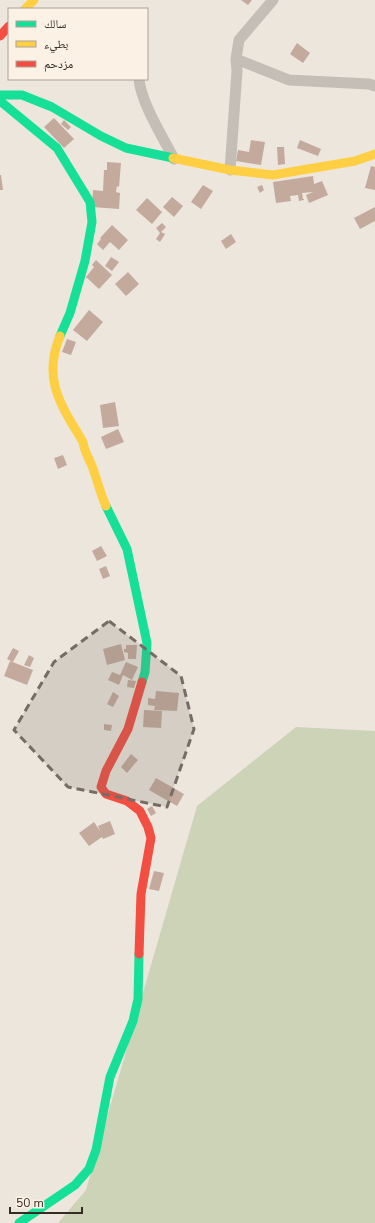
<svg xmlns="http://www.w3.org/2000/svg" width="375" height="1223" font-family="'Nunito Sans','Noto Naskh Arabic',sans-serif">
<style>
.green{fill:#cdd3b6}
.building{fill:#c3aa9d}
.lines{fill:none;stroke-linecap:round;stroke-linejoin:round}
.street{stroke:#c5beb7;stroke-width:11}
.fast{stroke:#16e098;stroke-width:9}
.slow{stroke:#ffcf43;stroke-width:9}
.jam{stroke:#f24e42;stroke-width:9}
.marked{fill:#766c65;fill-opacity:0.2;stroke:#766c65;stroke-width:3;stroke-dasharray:8 5;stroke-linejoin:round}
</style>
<rect width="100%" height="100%" fill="#ede6dd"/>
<!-- green -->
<path class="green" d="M296 727 375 731V1223H58L86 1190 197 806Z"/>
<!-- building -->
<path class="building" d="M241 0H252L248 5Z
M297 43 310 53 303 63 290 54Z
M54 118 74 139 64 148 44 127Z
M64 120 71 127 68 130 61 124Z
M251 140 265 142 261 165 236 161 238 150 249 152Z
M300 140 321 149 318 156 297 148Z
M277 147H284L285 164 278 165Z
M107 162 121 163 119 187 117 186 116 192 120 193 119 209 92 207 93 190 103 191 104 170H107Z
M371 166 375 167V190L365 188Z
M0 175H1L3 190H0Z
M313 176 314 184 322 181 328 195 309 203 306 195 313 192 302 193 303 199H304V200L299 201 298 195 290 196 291 201 276 203 273 182Z
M203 185 213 191 201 209 191 202Z
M262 185 264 190 260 193 257 187Z
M172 197 183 206 174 217 163 207Z
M147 198 162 212 152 224 136 210Z
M375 207V221L360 229 354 218Z
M162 223 166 227 161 232 165 234 160 242 156 239 160 233 156 228Z
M112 225 128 240 119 250 110 242 103 250 97 244 101 239 100 238Z
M231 234 236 242 226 249 221 241Z
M111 257 119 262 112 271 105 266Z
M96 260 112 275 99 289 86 277 94 267 92 265Z
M128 272 139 284 126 296 115 284Z
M89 310 103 322 87 341 73 330Z
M67 339 76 342 71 355 62 352Z
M115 402 119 426 103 428 100 405Z
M118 429 124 442 106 449 101 437Z
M63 455 67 465 58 469 54 458Z
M101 546 107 556 97 561 92 551Z
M106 566 110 576 103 579 99 569Z
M121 644 125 660 107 665 103 649Z
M126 645H137L136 659H128V653L124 652V649H126Z
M13 648 19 651 13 662 7 659Z
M29 655 34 658 30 667 24 665Z
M10 661 33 670 27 685 4 676Z
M126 662 138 667 132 680 123 675 119 685 108 680 112 672 120 675Z
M128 680 136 681 134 688 127 687Z
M156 691 179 693 177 711 154 710 155 706 148 705V698L155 699Z
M113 692 119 696 113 707 107 704Z
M144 710 162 711 161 728 143 727Z
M104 724 112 725 111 731 104 730Z
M131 754 138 760 127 773 121 767Z
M156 778 184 794 177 806 149 790Z
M152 806 156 813 151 816 147 809Z
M110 821 115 834 103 839 102 837 89 846 79 833 94 822 100 831 98 826Z
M154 871 164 873 159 891 149 889Z"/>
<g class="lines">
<!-- street -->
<path class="street" d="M236 59 289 80 369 84 375 86
M139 79C141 103 163 137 174 159
M230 170 237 71 236 59 239 40 273 0"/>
<!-- fast -->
<path class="fast" d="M0 95H22L52 107 101 136 126 148 173 158
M0 101 57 148 90 202 92 222 85 261 70 313 60 336
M106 506 127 549 147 643 145 672 142 682
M19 1223 75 1185 89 1169 96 1150 110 1077 133 1021 138 999 139 954"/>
<!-- slow -->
<path class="slow" d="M25 9 34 0
M173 158 230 170 273 175 355 161 375 154
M60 336C42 380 61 405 83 442 84 451 89 458 92 466 97 479 100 493 106 506"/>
<!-- jam -->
<path class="jam" d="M0 36 9 26
M139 954 141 894 151 838 148 827 140 811 127 801 106 794 101 787 106 771 128 729 142 682"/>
</g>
<!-- marked area -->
<path class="marked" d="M109 621 181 676 194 729 167 807 68 787 14 730 54 662Z"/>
<!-- legend -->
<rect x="8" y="8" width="140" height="72" fill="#fbf1e4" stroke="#aca298"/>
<rect x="16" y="21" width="20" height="6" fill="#16e098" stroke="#aca298"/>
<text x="44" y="28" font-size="12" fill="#362b25">سالك</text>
<rect x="16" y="41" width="20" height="6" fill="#ffcf43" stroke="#aca298"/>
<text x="44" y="48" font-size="12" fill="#362b25">بطيء</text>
<rect x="16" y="61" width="20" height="6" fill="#f24e42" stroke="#aca298"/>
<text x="44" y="68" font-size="12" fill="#362b25">مزدحم</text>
<!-- scale -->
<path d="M10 1207v6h72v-6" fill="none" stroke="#362b25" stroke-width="2"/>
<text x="16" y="1207" font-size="12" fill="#362b25" stroke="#fbf1e4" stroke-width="3" paint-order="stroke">50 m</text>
</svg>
